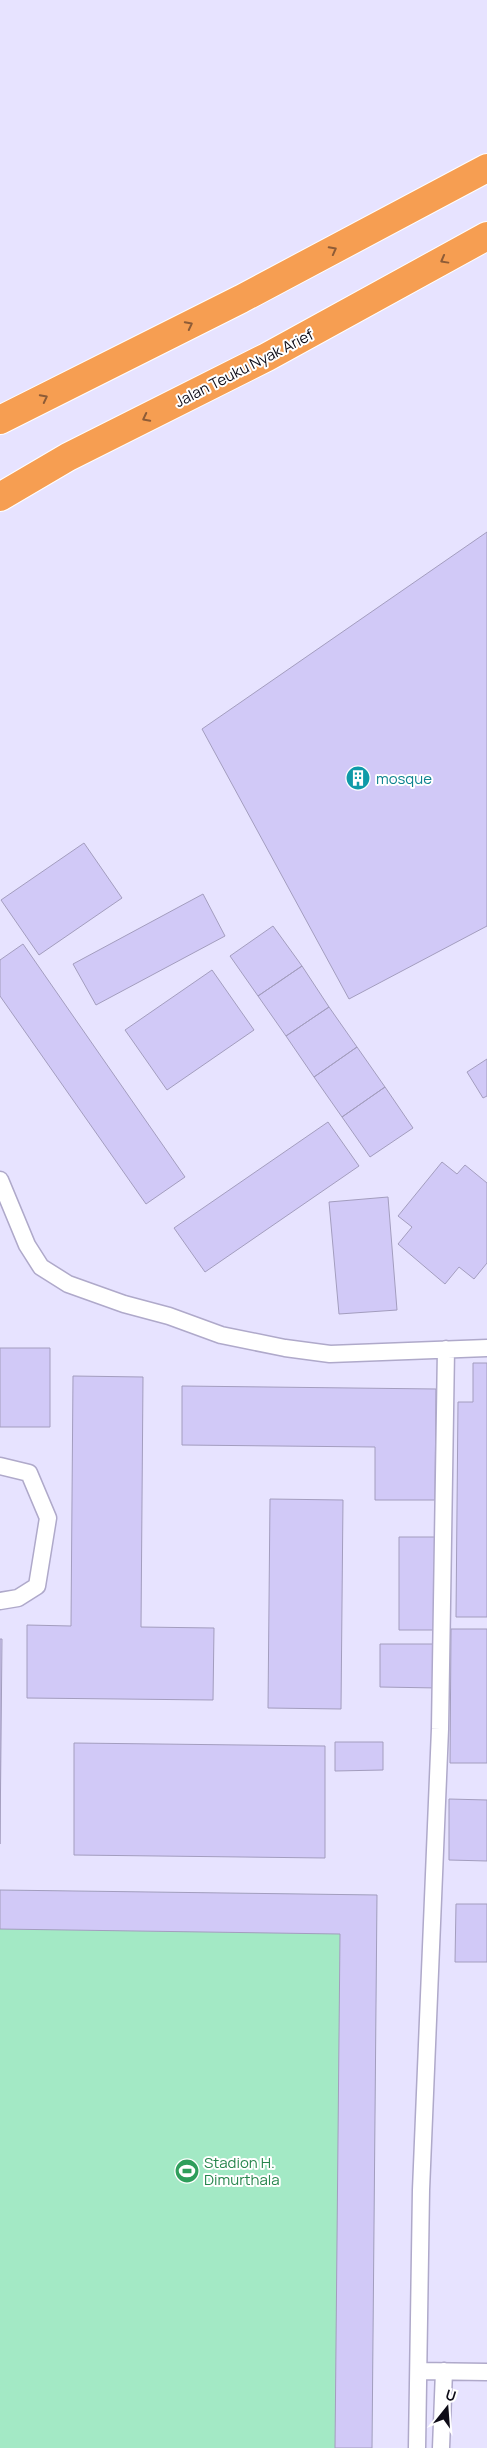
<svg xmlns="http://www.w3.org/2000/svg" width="487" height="2448" font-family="Manrope,sans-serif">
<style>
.green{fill:#a3e9c5}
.building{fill:#d1c9f7;stroke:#a39dbe}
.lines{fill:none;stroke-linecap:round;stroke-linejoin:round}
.service-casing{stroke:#afa9ca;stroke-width:19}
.trunk-casing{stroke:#fff;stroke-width:30}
.service{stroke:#fff;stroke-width:16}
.trunk{stroke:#f69e52;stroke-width:28}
.oneway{stroke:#8e5c37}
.labels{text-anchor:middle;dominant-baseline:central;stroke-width:4;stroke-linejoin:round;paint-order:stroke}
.street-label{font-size:15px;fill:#0e0c17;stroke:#fff}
.culture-label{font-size:15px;fill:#0d838f;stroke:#fff;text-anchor:start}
.leisure-label{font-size:15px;fill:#27864d;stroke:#fff;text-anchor:start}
</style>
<rect width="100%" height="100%" fill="#e7e3ff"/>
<!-- green -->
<path class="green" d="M0 1890 377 1895 372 2448H0Z"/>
<!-- building -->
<path class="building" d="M487 532V926L349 999 202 729Z
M84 843 122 898 39 955 1 900Z
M203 894 225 936 96 1005 73 964Z
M273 926 302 966 258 996 230 956Z
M23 944 185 1177 146 1204 0 996V960Z
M302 966 329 1007 286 1036 258 996Z
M212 970 254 1030 167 1090 125 1030Z
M329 1007 357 1047 314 1077 286 1036Z
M357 1047 385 1087 342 1117 314 1077Z
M487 1059V1096L483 1098 467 1072Z
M385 1087 413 1128 370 1157 342 1117Z
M328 1122 359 1166 205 1272 174 1228Z
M442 1162 457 1174 465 1165 487 1183V1263L474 1279 459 1267 445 1284 398 1244 412 1227 398 1216Z
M388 1197 397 1310 339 1314 329 1202Z
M0 1348H50V1427H0Z
M473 1363H487V1617H456L458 1402H473Z
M73 1376 143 1377 141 1627 214 1628 213 1700 27 1698V1625L71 1626Z
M182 1386 436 1389 435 1500H375V1447L182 1445Z
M270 1499 343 1500 341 1709 268 1708Z
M399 1537H435L434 1630H399Z
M451 1629H487V1763H450Z
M0 1639H2L0 1844Z
M380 1644H438V1688L380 1687Z
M335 1742H383V1770L335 1771Z
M74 1743 325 1746V1858L74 1855Z
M449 1799 487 1800V1861L449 1860Z
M0 1890 377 1895 372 2448H335L340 1934 0 1929Z
M456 1904H487V1962H455Z"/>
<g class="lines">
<defs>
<path id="service" d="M0 1180 27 1245 41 1267 68 1284 124 1304 169 1316 221 1335 285 1348 330 1354 487 1348
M0 1466 29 1473 48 1518 37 1586 18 1598 0 1601
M419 2371 487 2372
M417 2448 421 2190 440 1729 446 1349
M441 2448 444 2371"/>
<path id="trunk" d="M0 420 241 299 487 168
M0 497 68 457 267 357 487 236"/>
</defs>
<!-- service casing -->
<use href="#service" class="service-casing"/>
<!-- trunk casing -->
<use href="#trunk" class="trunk-casing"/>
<!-- service -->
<use href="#service" class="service"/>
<!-- trunk -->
<use href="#trunk" class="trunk"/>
</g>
<!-- one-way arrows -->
<defs><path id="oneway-chevron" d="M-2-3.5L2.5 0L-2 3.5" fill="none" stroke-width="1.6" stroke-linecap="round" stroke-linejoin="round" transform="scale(1.25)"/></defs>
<g class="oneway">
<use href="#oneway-chevron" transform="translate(333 250) rotate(-28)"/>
<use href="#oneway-chevron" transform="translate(444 260) rotate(151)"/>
<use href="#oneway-chevron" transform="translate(189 325) rotate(-27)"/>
<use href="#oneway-chevron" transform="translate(44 398) rotate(-27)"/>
<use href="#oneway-chevron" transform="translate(146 418) rotate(153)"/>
</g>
<!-- icons -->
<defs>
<symbol id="building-disc" viewBox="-11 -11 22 22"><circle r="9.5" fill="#0f9aa8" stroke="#fff"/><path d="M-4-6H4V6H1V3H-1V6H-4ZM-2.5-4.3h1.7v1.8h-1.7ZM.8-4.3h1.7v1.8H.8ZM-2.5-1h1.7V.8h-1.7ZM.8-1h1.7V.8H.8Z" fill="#fff"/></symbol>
<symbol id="stadium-disc" viewBox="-11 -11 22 22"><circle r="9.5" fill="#2e9e5b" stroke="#fff"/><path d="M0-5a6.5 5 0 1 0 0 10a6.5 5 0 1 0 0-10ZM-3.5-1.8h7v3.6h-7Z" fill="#fff"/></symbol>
</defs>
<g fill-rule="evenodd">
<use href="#building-disc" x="344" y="764" width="28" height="28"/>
<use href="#stadium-disc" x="173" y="2157" width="28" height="28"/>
</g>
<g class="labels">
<!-- street labels -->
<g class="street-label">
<text transform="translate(244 368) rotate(-27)">Jalan Teuku Nyak Arief</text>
</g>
<!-- culture labels -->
<g class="culture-label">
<text x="376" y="778">mosque</text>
</g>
<!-- leisure labels -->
<g class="leisure-label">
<text x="204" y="2162">Stadion H.<tspan x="204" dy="17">Dimurthala</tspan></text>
</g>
</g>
<!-- north arrow -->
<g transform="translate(447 2408) rotate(17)" stroke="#ffffff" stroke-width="4" paint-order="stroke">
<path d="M0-4L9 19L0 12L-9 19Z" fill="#0e0c17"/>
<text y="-8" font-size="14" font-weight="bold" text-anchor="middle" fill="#0e0c17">U</text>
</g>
</svg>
